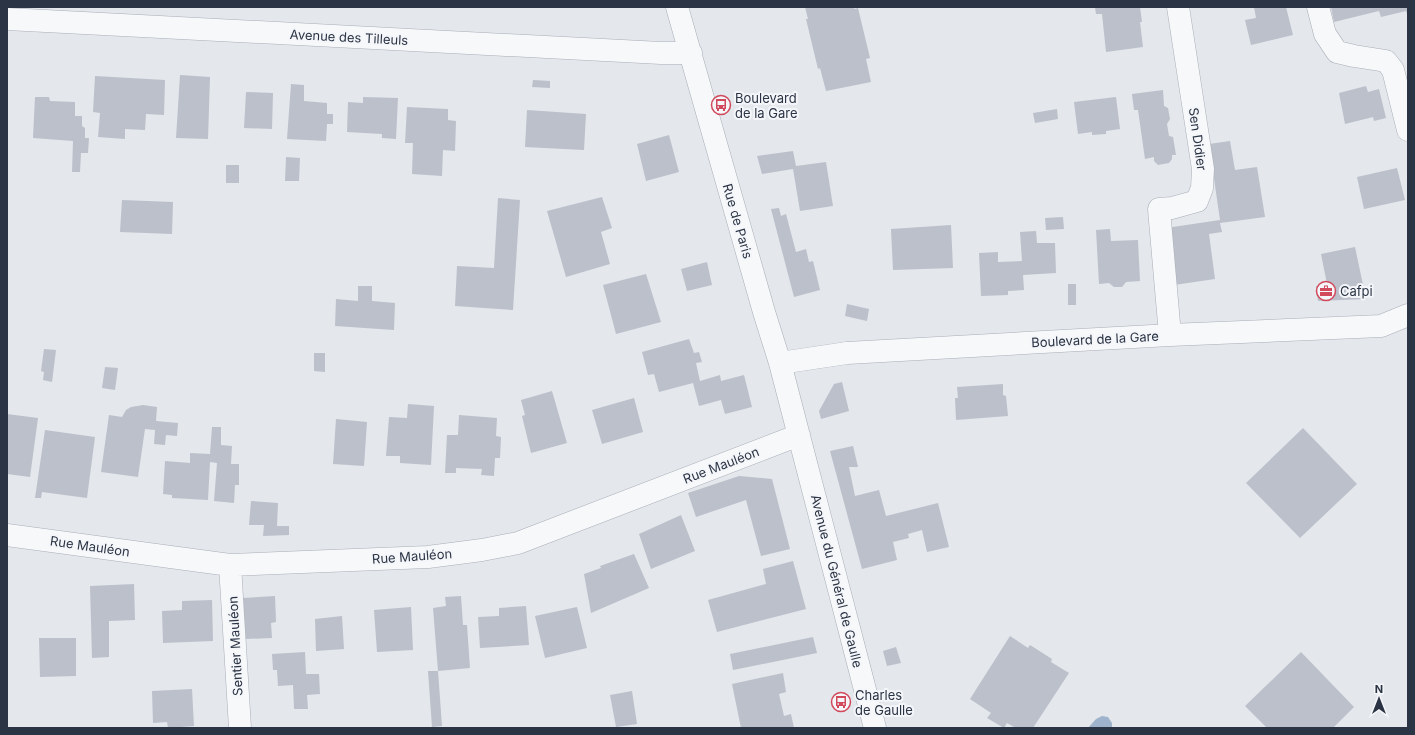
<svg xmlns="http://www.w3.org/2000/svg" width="1415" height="735" font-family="Inter,sans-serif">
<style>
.water{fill:#9fb4cc}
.building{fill:#bbc0ca}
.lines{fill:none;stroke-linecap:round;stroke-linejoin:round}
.minor-casing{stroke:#a9aeb7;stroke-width:23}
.minor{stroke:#f7f8fa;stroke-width:22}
.labels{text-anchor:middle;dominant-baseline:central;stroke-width:4;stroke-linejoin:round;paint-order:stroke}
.street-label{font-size:13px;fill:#2b3445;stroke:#f4f6f9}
.poi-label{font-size:13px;fill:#2b3445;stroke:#f4f6f9;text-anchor:start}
</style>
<rect width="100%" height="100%" fill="#e4e7ec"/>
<!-- water -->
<path class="water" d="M1102 716 1108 717 1112 723V728H1088L1096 719Z"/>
<!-- building -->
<path class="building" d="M805 7H854V9L858 8 870 58 866 59 871 82 826 91 820 68 818 69 806 19H808Z
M1095 7H1140L1142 22H1140L1143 47 1106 52 1102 14H1096Z
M1254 7H1286L1293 35 1251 45 1245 20 1256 18Z
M1331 7H1408V17L1406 11 1381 17 1379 11 1334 22Z
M180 75 210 77 208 139 176 138Z
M95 76 165 80 164 115 146 114 145 130 125 129V139L98 137 100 113 93 112Z
M533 80 550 81V88L532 87Z
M291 84 304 85V101L327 103V114H333V124H327L326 141 287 139Z
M1366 86 1368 92 1379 89 1386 118 1374 121 1373 117 1345 124 1339 93Z
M1163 90 1164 106 1168 108 1170 119 1167 124 1169 136 1173 137 1176 155H1172V159L1169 163 1158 165 1154 161V157L1145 159 1138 110H1134L1132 94Z
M246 92 273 93 272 129 244 128Z
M35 97H49L50 101 75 102V116H82V126L85 128V138H89L88 153H81L80 172H72L73 141 33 138Z
M363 97 398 98 396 139 382 138V134L347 132 348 102 363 103Z
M1116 97 1120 129 1106 131V134L1092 135V132L1078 134 1074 102Z
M407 107 448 109V120L456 121 455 151 443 150 442 176 412 174 413 143H405Z
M1057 109 1058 119 1035 123 1033 113Z
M527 110 586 114 584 150 525 147Z
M669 135 679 172 646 181 637 144Z
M1230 141 1235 170 1257 167 1265 217 1220 223 1222 232 1209 234 1215 279 1174 285 1166 228 1220 220 1209 144Z
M793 151 796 166 826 162 833 206 800 211 793 169 762 174 757 156Z
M286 157 300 158 299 181H285Z
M226 165H239V183H226Z
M1397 168 1405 200 1364 209 1357 177Z
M602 197 612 228 601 232 610 264 566 277 547 211Z
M498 198 520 200 513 310 455 306 457 266 494 268Z
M122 200 173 202 172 234 120 232Z
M779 208 781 216 786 214 796 252 806 249 809 262 813 261 820 290 794 297 771 209Z
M1063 217 1064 229 1046 230 1045 218Z
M951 225 953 268 893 270 891 229Z
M1110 229 1111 241 1138 240 1140 281 1126 282 1122 287H1114L1109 283 1099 284 1096 230Z
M1036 231 1037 243H1055L1056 273 1023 275 1024 290 1008 291V295L981 296 979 253 998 252V262L1022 261 1020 232Z
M1355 247 1366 299 1318 301 1316 286 1327 284 1321 254Z
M707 262 712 285 687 291 681 269Z
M646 274 661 322 616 334 603 285Z
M1068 284H1076V305H1068Z
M358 286H372V301L395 303 394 330 335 326 336 299 358 301Z
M847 304 869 309 867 321 845 316Z
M689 339 694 353 699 352 702 362 696 363 700 381 720 375 721 381 744 375 752 407 725 414 721 400 699 406 693 383 659 392 654 374 648 375 642 352Z
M44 349 56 350 52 382 43 380 44 372 41 371Z
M314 353H325V372L314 371Z
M105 367 118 368 115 390 102 388Z
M842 382 849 411 821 419 819 411 834 384Z
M1003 384V395L1006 396 1008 416 956 420 955 398H958L957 387Z
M552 391 567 443 531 453 522 416 525 415 521 400Z
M634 398 643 432 602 444 592 410Z
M408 404 434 406 431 465 400 463V456H386L389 417 407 418Z
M143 405 157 407 156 421 178 423 177 436 166 435 165 445 154 444 155 430 145 429 138 477 101 472 109 415 122 417 126 410 131 407Z
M7 414 38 418 30 477 7 474Z
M459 415 497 418 496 436 501 437 500 458H495L494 476 481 475 482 469 456 468V473H445L447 435H458Z
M336 419 367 422 364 466 333 464Z
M212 427H221V445L232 446 231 464H239V485H235L234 503 214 501 217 463 210 462 208 500 172 498V495L163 494 165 461 190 463V453L210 454Z
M1303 428 1357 484 1300 538 1246 483Z
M45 430 95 437 87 498 42 492 41 498H35Z
M853 446 858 467H849L855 496 879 490 886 516 938 503 949 547 927 552 922 530 908 534 909 538 893 542 897 560 862 569 830 451Z
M739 476 772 479 790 549 761 556 746 500 696 517 688 493Z
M251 501 278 503 277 526H289V535L263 536 264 525H249Z
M681 515 695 551 651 569 639 534Z
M634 554 649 588 591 613 584 574 601 568 600 566Z
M793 561 806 609 717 632 708 600 766 584 763 569Z
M134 584 135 620 109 621V657L92 658 90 586Z
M275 596 276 622 271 623 272 638 245 639 243 598Z
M461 596 463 625H467L470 668 438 671 433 608 446 606 445 597Z
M212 600 213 641 163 643 162 611 182 610V601Z
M526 606 529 645 480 648 478 617 499 616V608Z
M411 607 413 650 377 652 374 610Z
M577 607 587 648 545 658 535 616Z
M342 616 344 649 316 651 315 619Z
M1010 636 1028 648 1030 645 1052 659 1051 662 1069 673 1033 728H1016L1007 723 1004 728 987 718 991 713 970 699Z
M813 637 817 653 733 670 730 654Z
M39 638H76V676L40 677Z
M896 647 901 663 887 666 883 651Z
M305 652 306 674H319L320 694 307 695 308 709H294L293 685 278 686 277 670H273L272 654Z
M1301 652 1354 707 1333 728H1267L1245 706Z
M428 671H438L442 726 432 727Z
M783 673 786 692 779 694 784 716 791 714 794 728H741L732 684Z
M192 689 194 726 168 728 167 722 153 723 152 691Z
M632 691 637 724 616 727 610 695Z"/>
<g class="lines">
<defs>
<path id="minor" d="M677 7 764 312 780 363 875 728
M1318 7 1325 34 1337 52 1354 56 1386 61 1393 70 1408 130
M7 19 661 53H691
M1170 335 1159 209 1172 208 1197 201 1202 188 1203 169 1178 7
M780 363 847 353 1170 335 1381 326 1408 315
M7 535 230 565 428 557 482 550 518 543 799 435
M230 565 240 728"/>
</defs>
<!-- minor casing -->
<use href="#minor" class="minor-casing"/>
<!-- minor -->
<use href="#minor" class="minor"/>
</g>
<!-- icons -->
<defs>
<symbol id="bus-ring" viewBox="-11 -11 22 22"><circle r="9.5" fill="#f4f6f9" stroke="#d1495b" stroke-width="1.5"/><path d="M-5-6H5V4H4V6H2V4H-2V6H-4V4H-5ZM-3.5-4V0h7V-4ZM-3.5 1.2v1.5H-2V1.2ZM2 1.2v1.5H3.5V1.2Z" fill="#d1495b"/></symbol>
<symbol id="office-ring" viewBox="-11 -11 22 22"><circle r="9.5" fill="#f4f6f9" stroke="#d1495b" stroke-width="1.5"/><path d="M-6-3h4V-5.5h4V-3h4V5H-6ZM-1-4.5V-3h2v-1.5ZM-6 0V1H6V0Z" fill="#d1495b"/></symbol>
</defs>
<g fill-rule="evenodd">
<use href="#bus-ring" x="710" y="94" width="22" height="22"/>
<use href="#office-ring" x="1315" y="280" width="22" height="22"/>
<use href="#bus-ring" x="830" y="691" width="22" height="22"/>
</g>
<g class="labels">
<!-- street labels -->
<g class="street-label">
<text transform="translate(349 37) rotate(3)">Avenue des Tilleuls</text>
<text transform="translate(1198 139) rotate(82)">Sen Didier</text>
<text transform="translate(738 221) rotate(74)">Rue de Paris</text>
<text transform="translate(1095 339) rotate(-3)">Boulevard de la Gare</text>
<text transform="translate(721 465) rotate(-21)">Rue Mauléon</text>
<text transform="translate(90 546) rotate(8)">Rue Mauléon</text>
<text transform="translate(412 556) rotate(-4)">Rue Mauléon</text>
<text transform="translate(837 581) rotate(76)">Avenue du Général de Gaulle</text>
<text transform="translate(235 646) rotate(-93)">Sentier Mauléon</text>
</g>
<!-- poi labels -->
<g class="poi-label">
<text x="735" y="98">Boulevard<tspan x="735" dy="15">de la Gare</tspan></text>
<text x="1340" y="291">Cafpi</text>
<text x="855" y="695">Charles<tspan x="855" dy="15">de Gaulle</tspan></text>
</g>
</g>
<!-- border -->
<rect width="1415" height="735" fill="none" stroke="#2b3445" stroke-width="16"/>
<!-- north arrow -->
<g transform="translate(1379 699)" stroke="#f4f6f9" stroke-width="3" paint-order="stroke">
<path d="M0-3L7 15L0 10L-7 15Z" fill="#2b3445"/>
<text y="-6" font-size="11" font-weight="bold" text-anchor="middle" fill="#2b3445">N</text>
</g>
</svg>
